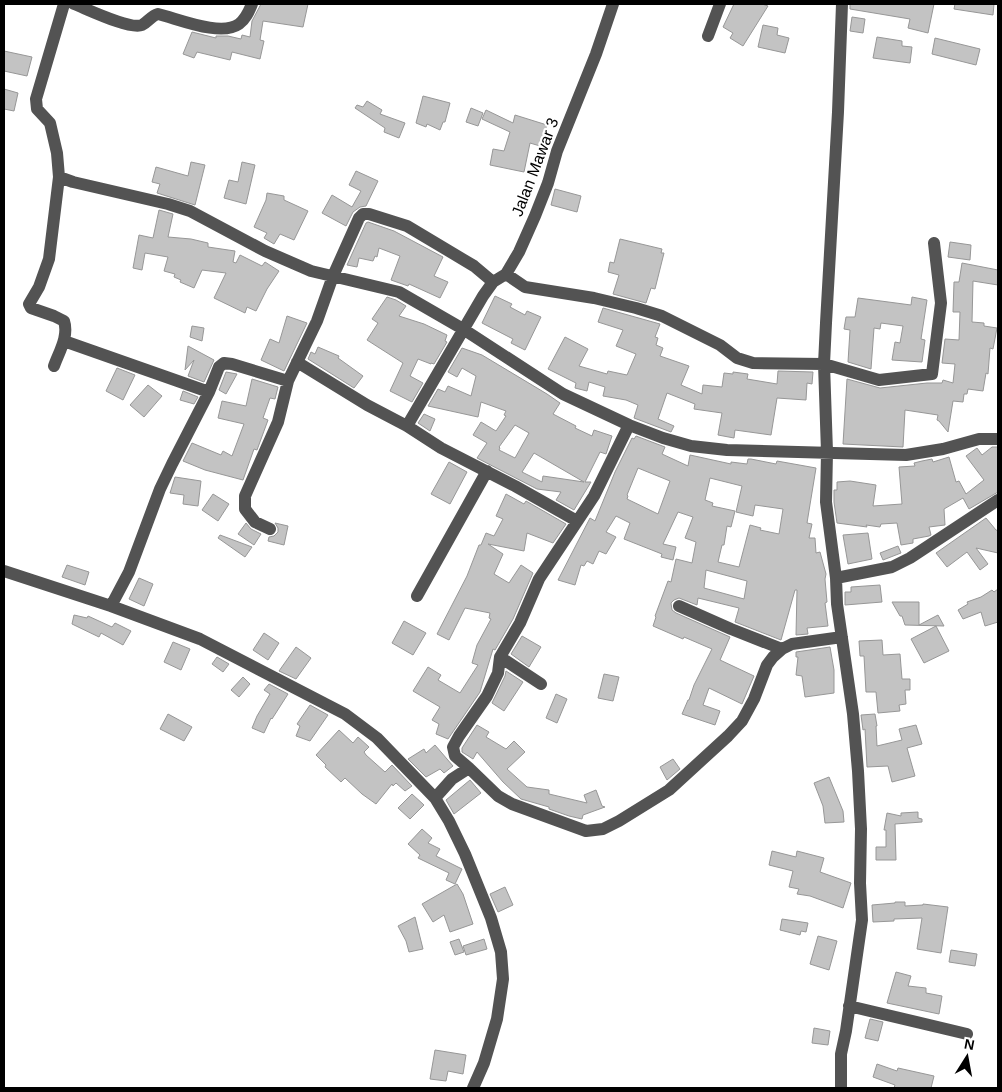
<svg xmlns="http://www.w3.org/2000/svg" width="1002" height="1092" font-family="Arial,sans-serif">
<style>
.building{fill:#c3c3c3;stroke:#979797;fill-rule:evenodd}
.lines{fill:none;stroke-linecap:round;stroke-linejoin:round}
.minor{stroke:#535353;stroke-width:12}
.labels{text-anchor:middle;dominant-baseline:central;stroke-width:4.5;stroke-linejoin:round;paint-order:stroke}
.street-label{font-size:16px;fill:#000;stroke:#fff}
</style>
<rect width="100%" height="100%" fill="#fff"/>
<!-- building -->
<path class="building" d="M261 4H308L303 27 263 21 260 40 264 41 260 59 232 52 230 60 197 52 194 58 183 54 192 32 216 38V36H228L241 39 242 35 250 37 252 21Z
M734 4H762L768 6 743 46 730 38 733 33 723 27Z
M850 4H934L928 33 908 28 910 19 850 9Z
M955 4H994L993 15 954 9Z
M852 17 865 19 863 33 850 31Z
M763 25 778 28 777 35 789 38 785 53 758 47Z
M877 37 902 41V46L912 47 910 63 873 58Z
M935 38 980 49 976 65 932 54Z
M4 51 32 57 27 76 4 71Z
M4 89 18 93 14 111 4 109Z
M423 96 450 103 445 122H443L440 130 427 124 426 127 416 123Z
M367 101 382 110 380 114 405 123 399 138 384 132 385 128 355 108 357 105 363 107Z
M471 108 483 113 478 126 466 122Z
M486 110 513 123 515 115 547 125 540 146 530 143 524 172 490 165 493 149 504 151 510 132 482 119Z
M191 162 205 165 195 205 157 193 160 184 152 182 156 167 188 176Z
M242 162 255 165 246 204 224 198 229 180 238 182Z
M356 171 378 181 366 206 360 207 353 212 346 226 322 213 332 195 352 207 361 191 349 185Z
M555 189 581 196 577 212 551 205Z
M267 193 284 196V200L308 211 294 240 280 234 274 244 264 238 267 233 254 227 266 200Z
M159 210 173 214 168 237 191 239 208 243V247L235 251 233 262 236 263 240 255 262 266 265 262 279 271 267 289 256 311 247 307 245 313 214 298 226 273 202 270 194 288 180 282 181 280 174 277 175 274 164 271 168 257 145 253 142 270 133 268 139 235 153 238Z
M368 222 394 231 443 257 434 276 448 282 440 298 409 284 408 286 391 280 400 256 379 248 377 257 375 256 373 261 359 258 357 267 347 265 366 223Z
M620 239 662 249 661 253H664L655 289 651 288 646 303 613 294 619 275 608 272 610 262 614 263Z
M950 242 971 245 970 260 948 257Z
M962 263 998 270V285L973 281 972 322 984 323V326L997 328 993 349 990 348 988 374 986 373 983 391 968 389 967 394H964L963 402 953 401 948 432 939 421 937 420 938 415 905 410 903 447 843 444 847 379 880 388 927 383H942L943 380 953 383 955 364 942 363 945 339 959 340 960 312H953L954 282H959Z
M495 296 512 304 510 307 525 315 527 311 541 317 525 350 511 343 513 339 482 323Z
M387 297 396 300 406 306 399 316 424 324 447 335 445 341 447 342 434 364 431 363V364L418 359 410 376 423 383 412 402 390 391 403 363 367 340 378 323 372 319Z
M912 297 927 300 921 339 925 340 922 362 892 360 895 342 900 343 903 326 881 323 880 329 874 328 871 369 848 362 850 330 844 329 846 317H855L858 298 911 305Z
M603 308 660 324 655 337 658 338 656 345 663 348 660 356 689 366 681 385 702 394 703 385 722 387 724 373 733 374V372L748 374 747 379 777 384 778 371 813 372 812 384 807 383 806 400 777 398 771 435 735 430 734 438 718 435 722 413 694 409 695 404 667 393 658 419 674 426 671 432 634 418 638 405 626 400 603 396 605 387 589 382 587 391 575 388 576 383 548 369 565 337 588 349 579 366 607 374 608 371 627 375 636 354 616 346 623 330 598 322Z
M287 316 307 323 284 371 261 360 270 339 279 343Z
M192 326 204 328 202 341 190 337Z
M188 346 214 360 204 382 188 376 194 360 185 370Z
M318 347 339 356 338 358 363 376 354 388 308 359 311 352 315 354Z
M462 348 482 355 547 394 560 403 553 414 576 426 575 428 592 436 594 430 612 436 606 454 600 452 585 482H591L574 510 556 500 561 492 537 489 477 458 487 443 473 435 481 422 496 431 506 416 504 415 506 411 481 402 478 417 428 406 438 389 445 392 448 386 471 396 476 376 462 368 457 377 448 372ZM515 425 529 433 515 458 499 450 500 448 499 447ZM534 453 584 482 543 476 542 482 522 472Z
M117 368 135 375 123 400 106 391Z
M226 372 237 374 226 394 219 390Z
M252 379 278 387 275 399 270 398 263 418 268 420 257 450 254 449 243 480 205 470 183 461 192 443 221 455 223 451 232 456 244 424 218 418 222 401 246 406Z
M148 385 162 396 144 417 130 405Z
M183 391 198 397 194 404 180 400Z
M424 414 435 419 430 431 418 423Z
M636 436 665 447 662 454 688 466 690 455 731 464V462L747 464 748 459H751L776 464 777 461 816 468 807 523 812 524 809 538H815L816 553 820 552 826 574 825 579 827 602 825 603 828 626 807 628 808 634 796 635 797 590H795L781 640 735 622 739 608 698 598 697 605 679 598 674 600 671 603 672 610 676 613 730 637 720 660 754 676 742 704 709 688 703 705 720 711 715 725 682 714 688 700H689L694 685 712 649 684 637 683 639 653 626 656 617 655 616 668 581 671 582 676 559 692 563 696 542 685 538 693 517 678 512 663 544 676 547 673 560 661 557 662 554 624 539 630 523 616 516 606 532 616 537 606 554 599 551 593 564 587 561 584 566 581 565 575 585 558 580 590 518 595 521 615 472 632 438 634 439ZM638 468 670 481 658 514 627 499 628 496 627 495ZM710 478 742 486 736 512 753 516 755 505 783 509 779 534 760 530 761 528 750 525 739 567 718 562 722 545H724L727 526 731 527 735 511 712 506 713 503 705 500ZM706 570 747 581 744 599 704 588Z
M992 447H998V492L969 509 963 498 944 509 945 525 929 527 931 535 929 536 913 539V543L901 545 897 523 881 524 880 527 866 525 867 527 837 523 834 502V490H837V482L850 481 876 485 873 506 902 504 899 467 915 466 914 463 922 461 932 459 933 462 949 457 956 482 959 481 966 494 984 480 966 456 977 448 982 455Z
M449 462 467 472 450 504 431 494Z
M175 477 201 481 198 506 183 504 184 495 170 493Z
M213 494 229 504 218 521 202 510Z
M506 494 524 504 526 501 566 524 553 543 527 533 524 551 488 544 503 554 494 574 509 583 521 565 533 573 513 619 495 650 493 649 480 692 448 739 436 734 439 724 432 720 440 707 413 691 428 667 441 675 438 680 460 693 478 665 472 663 477 645 491 619 489 618 490 613 465 608 449 640 437 634 467 576 479 545H481L486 533 494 536 503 519 496 516Z
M986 518 996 530 998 531V553L976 548 988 564 980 570 967 552 947 567 936 553Z
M246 523 251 529 261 534 254 545 238 534Z
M275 523 288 526 284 545 268 541 269 537 274 536 278 532V528Z
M868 533 872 559 848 564 843 535Z
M220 535 252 547 245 557 218 538Z
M898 546 901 553 883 560 880 553Z
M67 565 89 572 85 585 62 577Z
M139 578 153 584 144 606 129 599Z
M880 585 882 602 845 605V592H851V587Z
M998 589V622L985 626 981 612 963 619 958 610 968 604 967 602 981 597 992 590 994 592Z
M892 602H919V625L938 615 944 626 905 625 902 616H900Z
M74 615 87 618 88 616 112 627 115 623 131 631 123 645 101 633 99 637 72 624Z
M404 621 426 633 413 655 392 643Z
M936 626 949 651 924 663 911 639Z
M264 633 279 643 268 660 253 650Z
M522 636 541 647 529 667 511 654Z
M882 640 883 655 900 654 902 679H910V690H905L906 704 899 705 900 711 878 713 876 692H866L864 656H860L859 641Z
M173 642 190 649 181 670 164 662Z
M296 647 311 658 296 679 279 671Z
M830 647 834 670V693L805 697 802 676 796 675 798 657H796V652Z
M217 657 229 664 223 672 212 664Z
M506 671 523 682 504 711 492 703 505 676Z
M604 674 619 677 613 701 598 698Z
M243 677 250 684 239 697 231 690Z
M269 684 288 694 272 719 271 718 264 733 252 728 257 716 270 694 264 690Z
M556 694 567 699 557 723 546 718Z
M310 705 328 715 310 741 296 736 300 726 297 724Z
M168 714 192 727 184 741 160 729Z
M875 714 877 726H876L877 746 902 740 899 729 916 725 922 744 907 748 915 776 892 782 888 766 867 767 865 729 863 730 861 715Z
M477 725 489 732 486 737 506 749 514 741 525 752 507 769 527 787 549 790V794L587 803 584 795 596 790 602 806 605 807 583 815 582 819 569 816 549 809V807L521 799 503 782 477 752 473 759 462 752V748Z
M339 730 353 743 358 737 369 747 364 752 366 755 385 772 392 765 412 786 405 791 396 783 393 786 392 784 376 804 362 794 345 778 341 782 325 767 326 765 316 755Z
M435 745 453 766 444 773 440 769 426 777 408 759 424 749 426 753Z
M673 759 680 769 667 780 660 767Z
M829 777 843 811 844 822 825 823 823 806 814 783Z
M470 780 481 793 454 814 446 800Z
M412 794 424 805 410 819 398 808Z
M918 812V818L922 819V822L895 824 896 860H876V847H886V830H884L887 813 901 816V813Z
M422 829 432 838 428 843 440 849 436 856 462 869 455 884 446 880 449 873 418 858 420 855 408 844Z
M772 851 796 857 797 851 824 858 820 872 851 883 843 908 810 896 797 894 799 889 789 887 793 871 769 865Z
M457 884 463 894 473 924 450 932 444 915 433 922 422 904Z
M505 887 513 905 498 912 490 894Z
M895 902H905V906L923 905V904L948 907 941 953 917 949 922 918 894 919V921L873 922 872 905 895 903Z
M415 917 423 949 409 952 406 941 398 926Z
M782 919 808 923 806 932 801 931 800 935 780 930Z
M818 936 837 941 829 970 810 964Z
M459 939 464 952 455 955 450 942Z
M484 939 487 949 466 955 463 946Z
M951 950 977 954 975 966 949 962Z
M896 972 911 976 908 986 926 988V993L942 996 939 1014 887 1003Z
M870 1019 883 1022 878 1041 865 1038Z
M814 1028 830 1031 828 1045 812 1043Z
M435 1050 466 1055 463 1074 448 1071 446 1081 430 1079Z
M877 1064 897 1071 898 1068 934 1076 931 1088H894L895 1085 873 1077Z"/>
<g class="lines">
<!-- minor -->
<path class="minor" d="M74 4C87 9 130 30 142 25 148 22 151 16 158 14 179 19 221 37 239 24 246 19 249 11 252 4
M708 36 720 4
M59 177 73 182 168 204 190 211 265 251 311 271 399 292 463 329 563 394 629 425 663 438 691 446 727 450 906 455 943 449 979 439H998
M506 274 525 287 594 298 636 308 662 316 720 345 737 358 753 363 824 364 879 380 932 374 941 303 934 243
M64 341 209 392
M297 362 367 405 407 426 441 448 515 486 577 521
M54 366C59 352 69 336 64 321L54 316 31 308 29 304 39 287 49 259 59 177 57 153 50 123 37 109 36 99 64 4
M407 426 483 296 493 282 506 274 519 252 535 216 548 183 557 151 596 54 613 4
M270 529 255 522 245 509V496L278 422 288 381 317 321 333 276 359 218 363 214H369L407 226 474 266 493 282
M4 571 111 606 200 639 345 714 377 738 435 798 449 821 465 854 491 918 501 952 503 979 497 1019 484 1063 473 1088
M836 578 892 567 910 558 998 500
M417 596 487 471
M111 606 129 572 160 489 172 464 209 392 219 367 224 363 232 364 288 381
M679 606 731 629 782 649
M500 657 541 684
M469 768 498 796 512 804 586 831 603 829 619 821 669 790 728 736 742 721 754 699 767 665 773 657 782 649 792 644 842 637
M435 798 452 779 469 768 455 756 453 747 459 736 487 696 498 673 500 657 520 623 539 579 594 496 629 425
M849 1006 967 1034
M841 1088V1054L846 1031 862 920 860 883 861 829 858 771 853 714 837 604 836 578 826 502 827 452 824 364 826 323 838 112 842 4"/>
</g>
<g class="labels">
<!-- street labels -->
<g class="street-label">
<text transform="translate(535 167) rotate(-69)">Jalan Mawar 3</text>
</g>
</g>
<!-- border -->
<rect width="1002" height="1092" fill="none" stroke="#000000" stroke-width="10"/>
<!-- north arrow -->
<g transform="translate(967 1057) rotate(11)" stroke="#ffffff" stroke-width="4" paint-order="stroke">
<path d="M0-4L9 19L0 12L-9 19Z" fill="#000000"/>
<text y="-8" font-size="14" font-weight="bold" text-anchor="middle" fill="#000000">N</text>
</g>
</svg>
